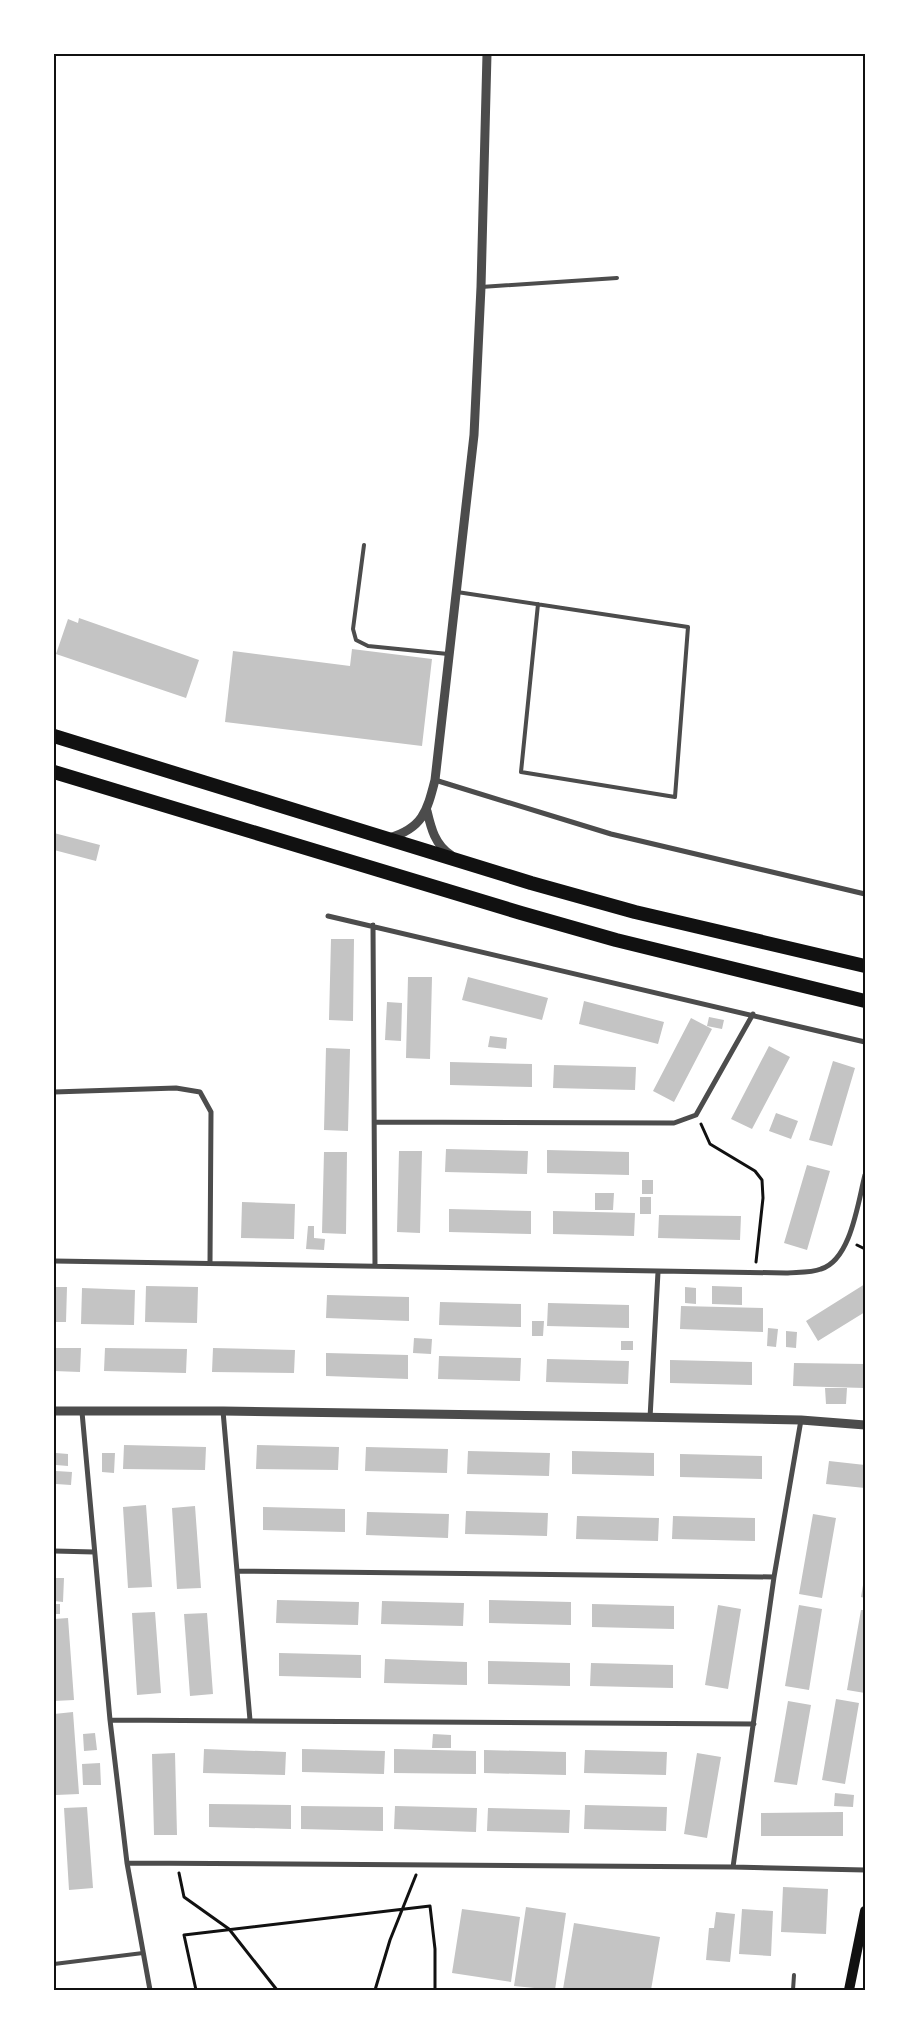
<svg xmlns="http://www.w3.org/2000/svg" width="919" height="2044" font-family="'DM Sans',sans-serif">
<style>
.building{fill:#c4c4c4}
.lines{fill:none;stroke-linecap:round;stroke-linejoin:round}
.path{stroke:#111;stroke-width:3}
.service{stroke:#4c4c4c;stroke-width:4}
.minor{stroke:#4c4c4c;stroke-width:5}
.tertiary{stroke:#4c4c4c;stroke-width:9}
.secondary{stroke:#111;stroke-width:10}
.trunk{stroke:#111;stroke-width:14}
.neatline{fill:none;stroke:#111;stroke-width:2}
</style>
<rect width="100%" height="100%" fill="#fff"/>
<!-- building -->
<path class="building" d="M79 618 199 660 186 698 56 654 68 619 78 623Z
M352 649 432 659 422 746 225 722 233 651 350 666Z
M54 833 100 845 96 861 54 850Z
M331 939H354L353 1021 329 1020Z
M408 977H432L430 1059 406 1058Z
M468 977 548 998 542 1020 462 1000Z
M584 1001 664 1022 658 1044 579 1024Z
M387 1002 402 1003 401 1041 385 1040Z
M709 1017 724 1020 722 1029 707 1026Z
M691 1018 712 1029 674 1102 653 1091Z
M490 1036 507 1038 506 1049 488 1047Z
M769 1046 790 1057 752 1129 731 1119Z
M326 1048 350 1049 348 1131 324 1130Z
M833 1061 855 1068 832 1146 809 1140Z
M450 1062 532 1064V1087L450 1085Z
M554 1065 636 1067 635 1090 553 1088Z
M776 1113 798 1121 791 1139 769 1131Z
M446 1149 528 1151 527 1174 445 1172Z
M547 1150 629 1152V1175L547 1173Z
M399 1151H422L420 1233 397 1232Z
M324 1152H347L346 1234 322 1233Z
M807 1165 830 1171 807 1250 784 1243Z
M642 1180H653V1194H642Z
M595 1193H614L613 1210H595Z
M640 1197H651V1214H640Z
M242 1202 295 1204 294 1239 241 1238Z
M449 1209 531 1211V1234L449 1232Z
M553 1211 635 1213 634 1236 553 1234Z
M659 1215 741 1216 740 1240 658 1238Z
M308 1226H314V1238L325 1239 324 1250 306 1249Z
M865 1284V1312L818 1341 806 1321Z
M146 1286 198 1287 197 1323 145 1322Z
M712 1286 742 1287V1305L712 1304Z
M54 1287H67L66 1322H54Z
M685 1287 696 1288V1304L685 1303Z
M82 1288 135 1290 134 1325 81 1324Z
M327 1295 409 1297V1321L326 1318Z
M440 1302 521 1304V1327L439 1325Z
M548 1303 629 1305V1328L547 1326Z
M681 1306 763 1308V1332L680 1329Z
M532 1321H544L543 1336H532Z
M768 1328 778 1329 776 1347 767 1346Z
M786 1331 797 1332 796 1348 786 1347Z
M414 1338 432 1339 431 1354 413 1353Z
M621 1341H633V1350H621Z
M54 1348H81L80 1372 54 1371Z
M105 1348 187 1349 186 1373 104 1371Z
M213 1348 295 1350 294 1373 212 1372Z
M326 1353 408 1355V1379L326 1376Z
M439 1356 521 1358 520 1381 438 1379Z
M547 1359 629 1361 628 1384 546 1382Z
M670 1360 752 1362V1385L670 1383Z
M794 1363 865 1364V1388L793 1386Z
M825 1388H847L846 1404H826Z
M124 1445 206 1447 205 1470 123 1469Z
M257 1445 339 1447 338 1470 256 1469Z
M366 1447 448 1449 447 1473 365 1471Z
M468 1451 550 1453 549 1476 467 1474Z
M572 1451 654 1453V1476L572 1474Z
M56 1453 68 1454V1466L56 1465Z
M102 1453H115L114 1473 102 1472Z
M680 1454 762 1456V1479L680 1477Z
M829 1461 865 1465V1488L826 1484Z
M56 1471 72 1472 71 1485 56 1484Z
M146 1505 152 1587 128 1588 123 1507Z
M195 1506 201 1588 177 1589 172 1508Z
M263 1507 345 1509V1532L263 1530Z
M466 1511 548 1513 547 1536 465 1534Z
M367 1512 449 1514 448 1538 366 1535Z
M813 1514 836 1518 822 1598 799 1594Z
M577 1516 659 1518 658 1541 576 1539Z
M673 1516 755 1518V1541L672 1539Z
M54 1578H64L63 1602 54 1601Z
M864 1579H865V1598L861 1597Z
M277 1600 359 1602 358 1625 276 1623Z
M489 1600 571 1602V1625L489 1623Z
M382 1601 464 1603 463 1626 381 1624Z
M54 1604H60V1614H54Z
M592 1604 674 1606V1629L592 1627Z
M718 1605 741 1609 728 1689 705 1685Z
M799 1605 822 1609 809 1690 785 1686Z
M861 1610H865V1693L847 1690Z
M155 1612 161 1693 137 1695 132 1613Z
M207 1613 213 1694 190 1696 184 1614Z
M68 1618 74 1700 54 1701V1619Z
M279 1653 361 1655V1678L279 1676Z
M385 1659 467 1662V1685L384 1683Z
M488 1661 570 1663V1686L488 1684Z
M591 1663 673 1665V1688L590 1686Z
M836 1699 859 1703 845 1784 822 1780Z
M788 1701 811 1705 797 1785 774 1782Z
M73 1712 79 1794 56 1795 54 1714Z
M95 1733 97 1750 84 1751 83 1734Z
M433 1734 451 1735V1748H432Z
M204 1749 286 1752 285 1775 203 1773Z
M302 1749 385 1751 384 1774 302 1772Z
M394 1749 476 1751V1774L394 1773Z
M484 1750 566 1752V1775L484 1773Z
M585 1750 667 1752 666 1775 584 1773Z
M175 1753 177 1835H154L152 1754Z
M697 1753 721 1757 707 1838 684 1834Z
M100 1763 101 1785H83L82 1764Z
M835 1793 854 1795 853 1807 834 1806Z
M209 1804 291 1805V1829L209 1827Z
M585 1805 667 1807 666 1831 584 1829Z
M301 1806 383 1807V1831L301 1829Z
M395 1806 477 1808 476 1832 394 1829Z
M87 1807 93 1888 69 1890 64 1808Z
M488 1808 570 1810 569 1833 487 1831Z
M843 1812V1836H761V1813Z
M783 1887 828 1889 826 1934 781 1932Z
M526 1907 566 1913 555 1990 514 1986Z
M462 1909 520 1917 511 1982 452 1973Z
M742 1909 773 1911 771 1956 739 1954Z
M716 1912 735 1914 730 1962 706 1960 709 1928H714Z
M574 1923 660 1937 651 1990 563 1989Z"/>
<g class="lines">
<!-- path -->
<path class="path" d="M701 1124 710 1144 755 1171 762 1180 763 1198 756 1262
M857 1245 865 1249
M179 1873 184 1897 229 1929 277 1990
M196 1990 184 1935 430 1906 435 1949V1990
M375 1990 390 1940 416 1875"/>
<!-- service -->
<path class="service" d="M481 287 617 278
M364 545 353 629 356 640 368 646 448 654
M457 592 688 627 675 797 521 772 538 604
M54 1964 143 1953
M793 1990 794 1975"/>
<!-- minor -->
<path class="minor" d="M435 780 611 834 865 894
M328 916 865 1042
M373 925 375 1265
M54 1092 176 1088 200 1092 211 1112 210 1263
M375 1122 674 1123 696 1115 753 1014
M54 1261 786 1273C797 1272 811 1273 821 1269 851 1260 858 1202 865 1175
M223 1411 250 1720
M82 1412 110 1720 127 1863 150 1990
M650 1418 658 1272
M54 1551 94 1552
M238 1571 774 1577
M110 1720 754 1724
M127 1863 733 1867 865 1870
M733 1867 774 1577 801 1420"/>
<!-- tertiary -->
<path class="tertiary" d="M427 811C431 828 435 845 451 855
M389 838C423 828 427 811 435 780L474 435 481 287 487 54
M54 1411H223L633 1417 801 1420 865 1425"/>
<!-- secondary -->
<path class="secondary" d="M849 1990 865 1911"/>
<!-- trunk -->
<path class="trunk" d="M54 736 531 883 635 912 865 966
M54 772 521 913 616 940 865 1001"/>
</g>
<!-- border -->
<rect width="919" height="2044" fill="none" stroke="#ffffff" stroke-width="110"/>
<rect x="55" y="55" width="809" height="1934" class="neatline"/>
</svg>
